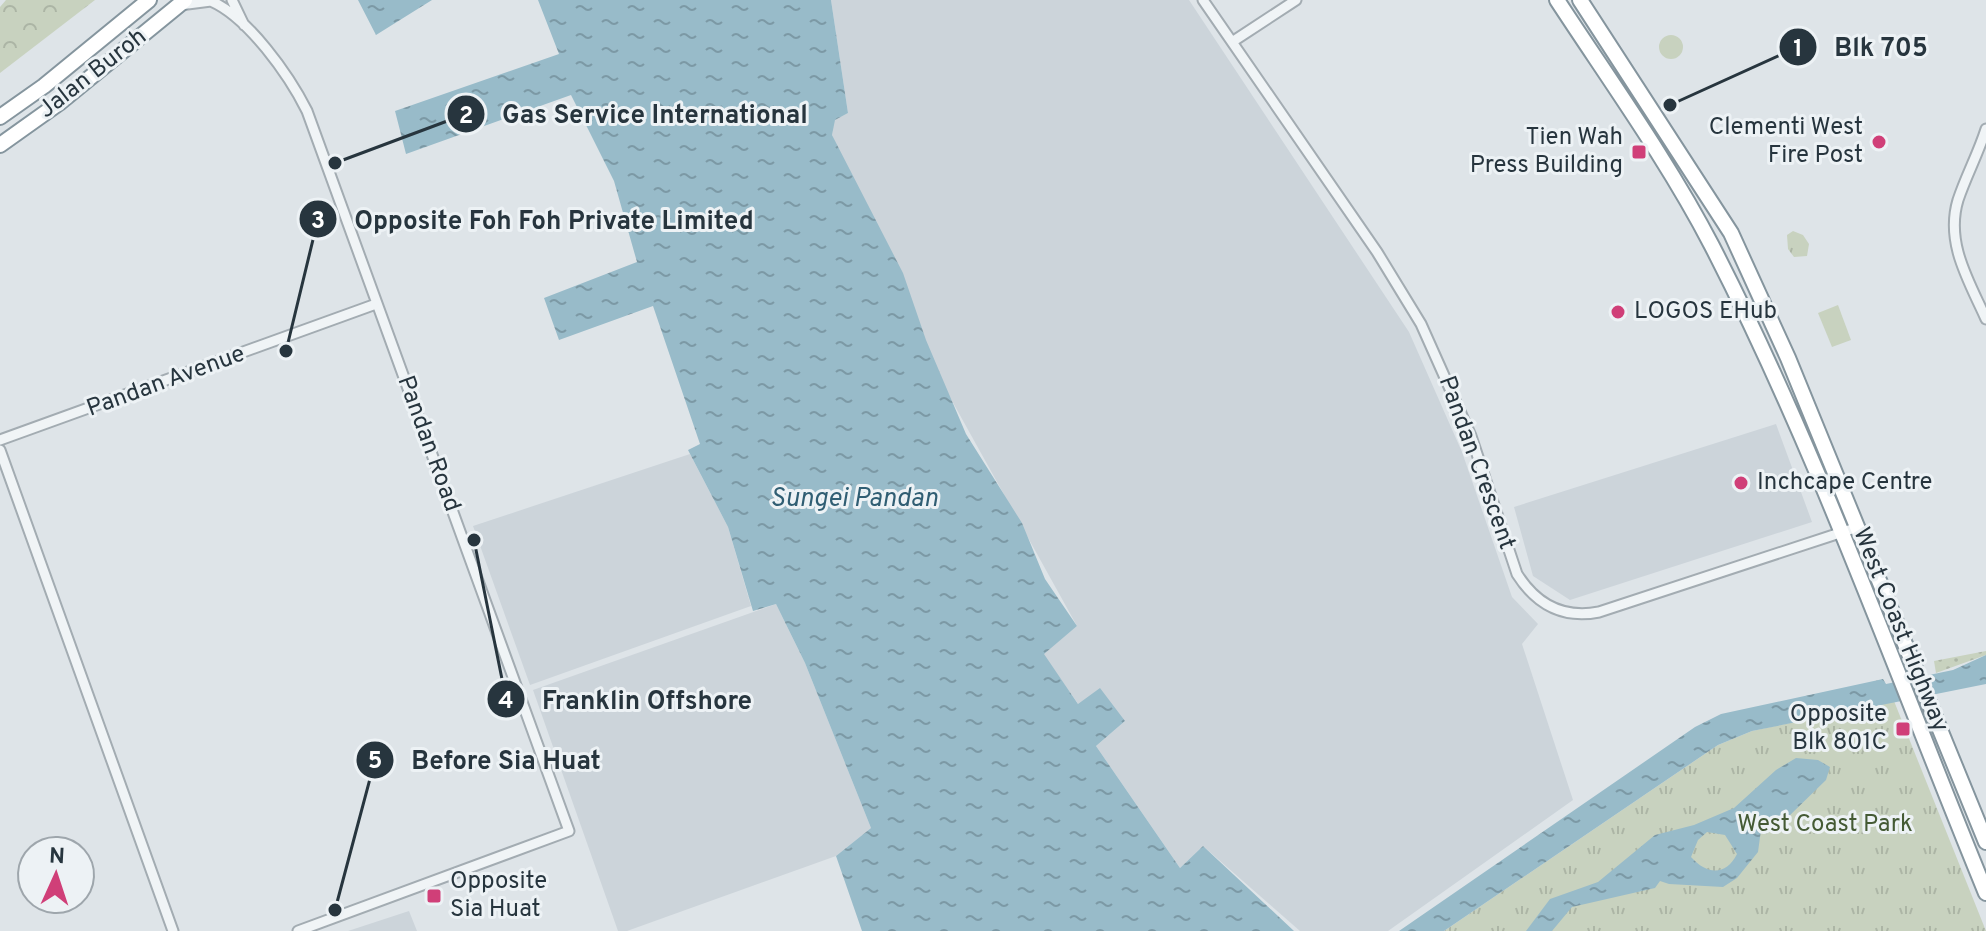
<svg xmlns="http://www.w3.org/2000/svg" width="1986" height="931" font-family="Overpass,sans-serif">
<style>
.built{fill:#ccd4da}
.grass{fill:url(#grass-dots)}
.forest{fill:url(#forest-crowns)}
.park{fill:url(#park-tufts)}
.pitch{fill:#c8d2bf}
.water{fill:url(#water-ripples);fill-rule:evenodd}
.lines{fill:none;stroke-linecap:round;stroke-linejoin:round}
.minor-casing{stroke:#a3acb2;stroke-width:13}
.highway-casing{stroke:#85959e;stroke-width:18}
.minor{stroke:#f0f4f6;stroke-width:9}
.highway{stroke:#fff;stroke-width:14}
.poi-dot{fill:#d03f78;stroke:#edf2f5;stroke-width:3}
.labels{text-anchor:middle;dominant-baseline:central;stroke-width:6;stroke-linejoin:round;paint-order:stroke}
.street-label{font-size:24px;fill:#27353e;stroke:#edf2f5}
.poi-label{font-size:24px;fill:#27353e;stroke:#edf2f5;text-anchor:end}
.park-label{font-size:24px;fill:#445a34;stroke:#edf2f5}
.water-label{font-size:26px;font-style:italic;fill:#305e73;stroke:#edf2f5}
.leader{fill:none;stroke:#27353e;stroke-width:3}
.callout-dot{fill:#27353e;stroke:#edf2f5;stroke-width:3}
.mark-label{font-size:24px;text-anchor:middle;font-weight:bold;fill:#fff}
.callout-label{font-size:26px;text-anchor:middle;font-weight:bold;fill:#27353e;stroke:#edf2f5;stroke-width:6;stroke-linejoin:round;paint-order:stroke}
</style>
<defs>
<pattern id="grass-dots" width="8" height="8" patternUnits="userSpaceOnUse" patternTransform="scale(2)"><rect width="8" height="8" fill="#c8d2bf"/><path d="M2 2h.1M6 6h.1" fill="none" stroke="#acb5a5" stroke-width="1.8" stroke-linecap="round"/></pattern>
<pattern id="forest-crowns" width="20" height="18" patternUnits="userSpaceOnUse" patternTransform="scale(2)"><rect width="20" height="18" fill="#c8d2bf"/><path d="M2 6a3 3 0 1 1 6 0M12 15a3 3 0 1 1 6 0" fill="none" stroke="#acb5a5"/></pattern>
<pattern id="park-tufts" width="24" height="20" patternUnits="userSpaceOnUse" patternTransform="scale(2)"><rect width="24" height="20" fill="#c8d2bf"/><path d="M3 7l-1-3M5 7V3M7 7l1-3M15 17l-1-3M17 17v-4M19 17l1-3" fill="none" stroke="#acb5a5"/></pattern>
<pattern id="water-ripples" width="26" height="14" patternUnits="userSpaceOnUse" patternTransform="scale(2)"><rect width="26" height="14" fill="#98bbc9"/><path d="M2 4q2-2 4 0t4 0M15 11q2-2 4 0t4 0" fill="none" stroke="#7c99a5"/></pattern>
</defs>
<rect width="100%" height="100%" fill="#dee4e8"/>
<!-- built -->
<path class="built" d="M831 0H1189L1409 332 1462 452 1512 597 1538 624 1522 644 1573 800 1388 931H1300L1203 846 1180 868 1096 746 1125 721 1079 705 1043 654 1077 626 931 363 832 135 834 120 848 113Z
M1776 424 1812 522 1570 600 1533 576 1514 507Z
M690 454 728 527 751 606 530 685 473 526Z
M776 604 805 663 871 828 836 856 627 931H618L533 690Z
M409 911 417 931H348Z"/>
<!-- grass -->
<path class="grass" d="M1986 651V655L1936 673 1934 661Z"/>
<!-- forest -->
<path class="forest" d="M6 0H95L0 73V7Z"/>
<!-- park -->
<path class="park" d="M1659 47a12 12 0 1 1 24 0a12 12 0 1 1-24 0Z
M1793 231 1803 235 1809 244 1807 256 1794 257 1788 249 1787 235Z
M1894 701 1986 931H1444L1718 745 1752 731Z"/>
<!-- pitch -->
<path class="pitch" d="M1838 305 1851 340 1832 347 1818 313Z"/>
<!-- water -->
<path class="water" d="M358 0H432L376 35Z
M538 0H831L848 113 835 120 832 135 903 273 926 340 966 434 1022 523 1045 579 1077 626 1044 654 1078 704 1100 688 1125 721 1096 746 1180 868 1203 846 1294 931H862L836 856 871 828 805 663 776 604 753 611 728 527 688 450 700 444 653 306 559 340 544 298 637 262 614 181 571 95 406 154 395 111 559 54Z
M1986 655V684L1752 731 1718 745 1444 931H1399L1695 727 1721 714 1883 679 1886 684 1953 670Z
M1796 758 1818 760 1830 767 1826 780 1787 818 1770 820 1761 830 1758 852 1737 878 1723 887 1669 884 1660 881 1655 888 1572 907 1552 931H1526L1550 899 1598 882 1655 835 1694 825 1734 808 1776 770ZM1707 832 1725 835 1737 854C1726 876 1707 875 1691 857L1698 840Z"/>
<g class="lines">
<defs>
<path id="minor" d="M232 0 244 25
M1203 0 1377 252 1421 324 1471 436 1517 574C1536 604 1563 619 1599 612L1858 527
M180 5 211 1C248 17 289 75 307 111L569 831 298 931
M1232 42 1296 0
M1986 129C1978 154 1966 176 1958 200 1945 243 1969 281 1986 319
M0 440 376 304
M0 450 173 931"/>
<path id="highway" d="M1557 0C1610 81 1668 161 1712 246 1819 454 1897 677 1986 893
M1580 0 1731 233 1788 358 1986 842
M0 117 44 86 149 0
M0 145 59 103 185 0"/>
</defs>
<!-- minor casing -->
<use href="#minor" class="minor-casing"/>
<!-- highway casing -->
<use href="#highway" class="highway-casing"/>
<!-- minor -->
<use href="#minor" class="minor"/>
<!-- highway -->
<use href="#highway" class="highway"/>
</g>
<!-- markers -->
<g class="poi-dot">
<circle cx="1879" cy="142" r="8"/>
<rect x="1631" y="144" width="16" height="16" rx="4"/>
<circle cx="1618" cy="312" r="8"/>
<circle cx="1741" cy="483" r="8"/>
<rect x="1895" y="721" width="16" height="16" rx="4"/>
<rect x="426" y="888" width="16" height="16" rx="4"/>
</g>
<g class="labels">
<!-- street labels -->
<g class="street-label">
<text transform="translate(93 74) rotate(-38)">Jalan Buroh</text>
<text transform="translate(166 382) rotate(-20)">Pandan Avenue</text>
<text transform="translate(428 444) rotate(70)">Pandan Road</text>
<text transform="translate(1476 463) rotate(70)">Pandan Crescent</text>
<text transform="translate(1900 630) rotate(68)">West Coast Highway</text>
</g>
<!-- poi labels -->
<g class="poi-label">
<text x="1863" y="128">Clementi West<tspan x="1863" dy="28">Fire Post</tspan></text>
<text x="1623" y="138">Tien Wah<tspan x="1623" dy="28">Press Building</tspan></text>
<text x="1634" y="312" text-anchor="start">LOGOS EHub</text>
<text x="1757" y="483" text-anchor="start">Inchcape Centre</text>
<text x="1887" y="715">Opposite<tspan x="1887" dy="28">Blk 801C</tspan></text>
<text x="450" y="882" text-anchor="start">Opposite<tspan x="450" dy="28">Sia Huat</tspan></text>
</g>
<!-- park labels -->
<g class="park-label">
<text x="1825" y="825">West Coast Park</text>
</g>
<!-- water labels -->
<g class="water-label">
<text x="854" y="499">Sungei Pandan</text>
</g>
</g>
<!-- callouts -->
<path class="leader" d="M1670 105L1798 47M335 163L466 114M286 351L318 219M474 540L506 699M335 910L375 760"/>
<g class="callout-dot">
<circle cx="1670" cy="105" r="8"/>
<circle cx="335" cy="163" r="8"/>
<circle cx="286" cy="351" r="8"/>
<circle cx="474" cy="540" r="8"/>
<circle cx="335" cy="910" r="8"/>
<circle cx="1798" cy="47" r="20"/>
<circle cx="466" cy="114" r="20"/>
<circle cx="318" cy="219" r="20"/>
<circle cx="506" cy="699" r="20"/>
<circle cx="375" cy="760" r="20"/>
</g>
<g class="mark-label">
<text x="1798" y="56">1</text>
<text x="466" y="123">2</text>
<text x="318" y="228">3</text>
<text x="506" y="708">4</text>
<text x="375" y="768">5</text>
</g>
<g class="callout-label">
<text x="1881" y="56">Blk 705</text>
<text x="655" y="123">Gas Service International</text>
<text x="554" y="229">Opposite Foh Foh Private Limited</text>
<text x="647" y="709">Franklin Offshore</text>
<text x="506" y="769">Before Sia Huat</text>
</g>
<!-- north arrow -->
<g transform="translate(56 875) rotate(3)"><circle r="38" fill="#edf2f5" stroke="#9ea6ac" stroke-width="2"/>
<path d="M0-6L14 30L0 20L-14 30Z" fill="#d03f78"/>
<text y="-12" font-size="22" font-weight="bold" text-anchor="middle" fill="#27353e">N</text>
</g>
</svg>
